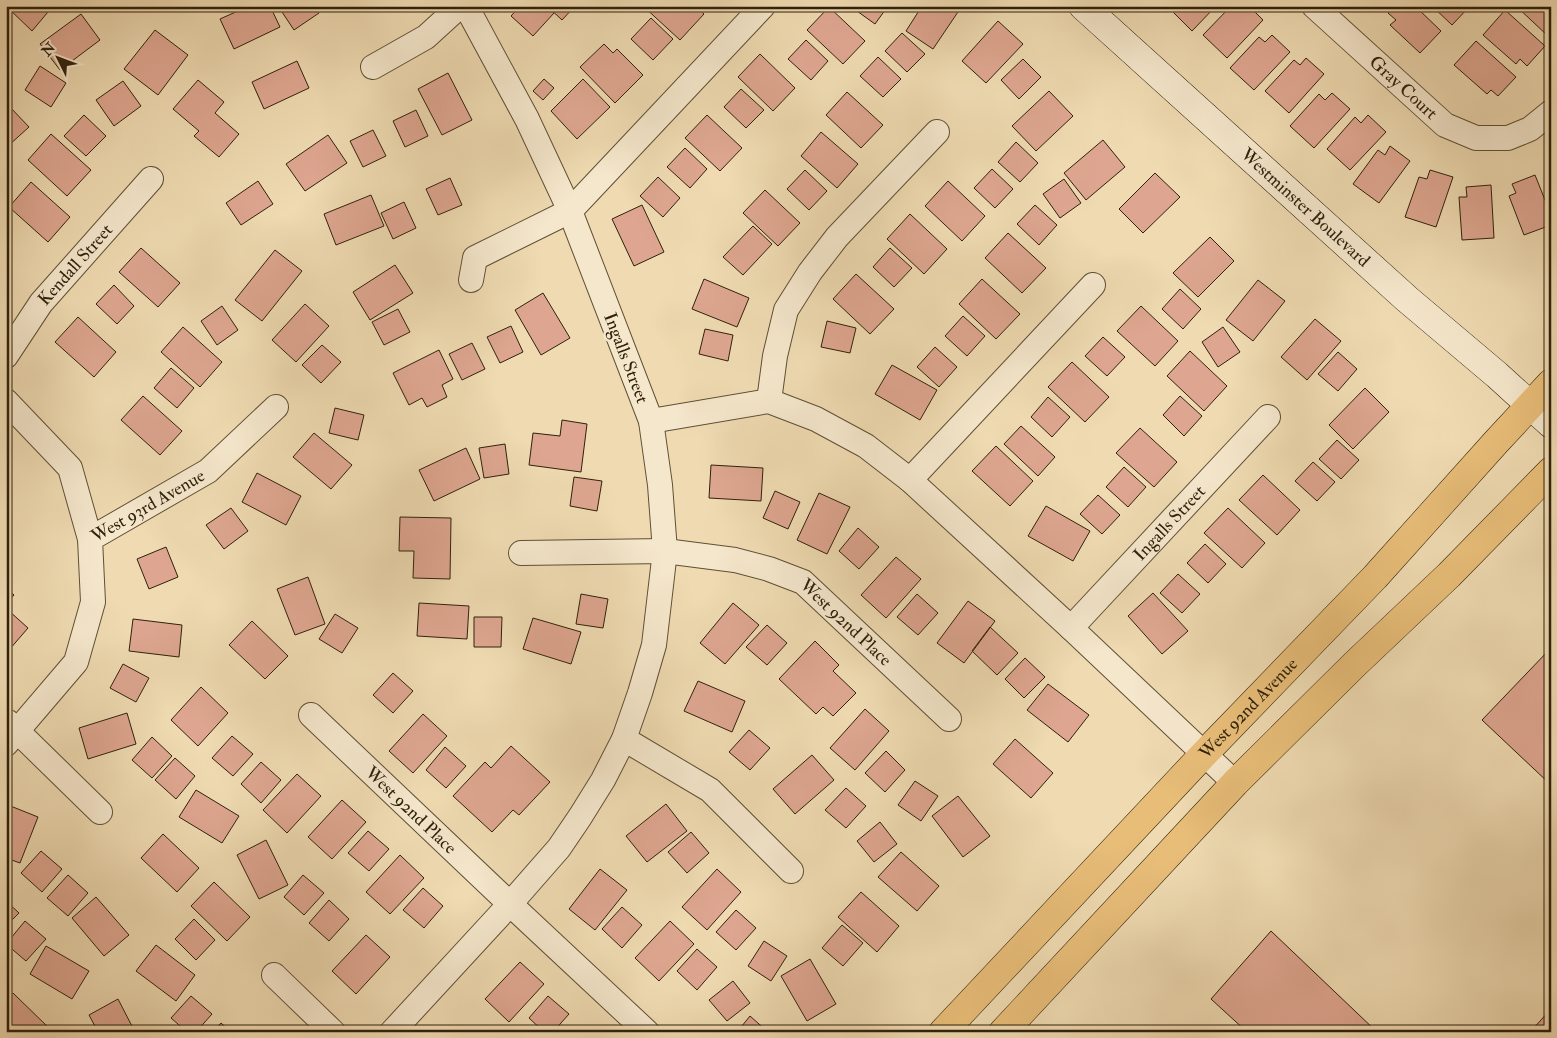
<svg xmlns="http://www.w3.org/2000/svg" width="1557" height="1038" font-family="'IM FELL Double Pica',serif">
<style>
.building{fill:#dea690;stroke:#2f210c}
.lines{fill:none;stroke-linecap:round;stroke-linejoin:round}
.street-casing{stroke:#5f4f35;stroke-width:26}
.secondary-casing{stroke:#2f210c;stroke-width:29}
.primary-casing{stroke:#2f210c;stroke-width:29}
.street{stroke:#f5e7cc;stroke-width:24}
.secondary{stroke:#f5e7cc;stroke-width:28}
.primary{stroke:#e8bd78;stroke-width:28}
.labels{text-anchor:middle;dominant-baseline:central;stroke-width:5;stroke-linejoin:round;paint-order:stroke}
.street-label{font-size:18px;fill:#2f210c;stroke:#f5e7cc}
</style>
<rect width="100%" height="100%" fill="#efdab1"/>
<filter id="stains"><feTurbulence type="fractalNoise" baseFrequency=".004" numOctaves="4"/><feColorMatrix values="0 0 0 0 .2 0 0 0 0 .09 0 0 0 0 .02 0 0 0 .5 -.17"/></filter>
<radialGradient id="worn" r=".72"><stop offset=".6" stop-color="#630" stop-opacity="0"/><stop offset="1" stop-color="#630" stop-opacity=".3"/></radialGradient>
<!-- building -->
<path class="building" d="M6 6H53L32 31Z
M249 6H270L280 27 234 49 220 19Z
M278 6H314L319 13 294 30Z
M520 6H547L554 13 533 36 511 16Z
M547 6H575L562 20Z
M643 6H695L704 14 680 40Z
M850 6H888L875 24Z
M922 6H962L933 49 906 31Z
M1171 6H1216L1192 31 1169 8Z
M1231 6H1234L1238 10 1242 6H1249L1263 20 1227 58 1203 35Z
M1394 6H1415L1441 31 1420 53 1390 25 1396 20 1388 13Z
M1432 6H1470L1452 25Z
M1516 6H1551V32L1548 36Z
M829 7 865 41 843 64 807 30Z
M1505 10 1545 46 1527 66 1520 59 1516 64 1483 35Z
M81 14 100 40 60 70 40 44Z
M651 18 673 39 653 60 631 39Z
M998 21 1023 44 986 83 962 61Z
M155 30 188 55 158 95 124 69Z
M902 33 925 54 907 72 885 51Z
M1272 35 1290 52 1254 90 1230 68 1259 37 1265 42Z
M806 40 828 61 811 80 788 59Z
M1476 41 1516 77 1498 96 1491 90 1487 94 1454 65Z
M604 44 613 53 617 49 643 75 615 103 580 67Z
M760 54 795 88 773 111 738 77Z
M878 57 901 79 883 97 860 76Z
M1306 58 1324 74 1289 113 1265 91 1294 60 1300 65Z
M1023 59 1041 77 1019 99 1001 80Z
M297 61 309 88 264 109 252 82Z
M40 66 66 83 51 107 25 90Z
M448 73 472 120 442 135 418 89Z
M544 79 554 88 543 100 533 91Z
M583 79 610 107 577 139 551 111Z
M198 80 224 102 215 113 239 134 219 157 194 136 199 131 173 109Z
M123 81 141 106 114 126 96 100Z
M741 89 764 110 746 128 724 107Z
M1049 91 1073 116 1036 151 1012 126Z
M847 92 883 125 861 148 826 115Z
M1332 93 1350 109 1314 148 1290 126 1319 94 1325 100Z
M9 106 29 127 8 146 6 144V109Z
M416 110 428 136 405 147 393 121Z
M84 115 106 136 86 156 64 136Z
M707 115 742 148 720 171 685 138Z
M1368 115 1386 132 1350 170 1327 149 1355 117 1361 123Z
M373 130 386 156 363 167 350 141Z
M821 132 858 164 837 188 801 156Z
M51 134 91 170 67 196 28 160Z
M328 135 347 163 305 191 286 164Z
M1103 140 1125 167 1086 200 1064 173Z
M1016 142 1038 163 1020 182 998 162Z
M1390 146 1410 161 1379 203 1353 184 1378 150 1385 155Z
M685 148 707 169 690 188 667 167Z
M992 169 1013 189 995 208 974 188Z
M805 170 827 191 809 210 787 189Z
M1430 170 1453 177 1436 227 1405 217 1419 177 1427 179Z
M1155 173 1180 197 1143 233 1119 209Z
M1535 175 1551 215V225L1524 235 1509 196 1516 193 1512 184Z
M658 177 680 198 663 217 640 196Z
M450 178 462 205 438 215 426 189Z
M1064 179 1081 203 1060 218 1043 194Z
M258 181 273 204 241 225 226 203Z
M948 181 985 216 962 241 925 206Z
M31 182 70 217 48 242 9 207Z
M1491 185 1494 238 1462 240 1459 197H1467L1466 187Z
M765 190 800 223 778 246 743 213Z
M371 195 384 226 336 245 324 214Z
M404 202 416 228 393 239 381 213Z
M642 205 664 252 634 266 612 219Z
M1035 205 1057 225 1039 245 1017 224Z
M910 214 947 249 924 274 887 239Z
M753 226 772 244 743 275 723 257Z
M1008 233 1046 268 1022 293 985 258Z
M1210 237 1234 261 1198 297 1173 273Z
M141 248 180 283 158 307 119 272Z
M890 248 912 268 894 287 873 267Z
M275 250 302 271 262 321 235 300Z
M395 265 413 293 370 320 353 292Z
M6 273 12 277 6 286Z
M856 274 894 309 870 334 833 299Z
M704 279 749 298 737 327 692 309Z
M982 279 1020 314 996 339 959 304Z
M1258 280 1285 301 1253 341 1226 320Z
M114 285 134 306 117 324 96 304Z
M1180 289 1201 309 1183 329 1162 309Z
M543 293 570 338 541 355 515 310Z
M305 304 329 326 296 362 272 340Z
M222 306 238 330 217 345 201 321Z
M1141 306 1178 341 1155 366 1117 331Z
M398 309 410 332 384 345 372 322Z
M963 316 985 336 967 356 945 336Z
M78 317 116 352 94 377 55 342Z
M1315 319 1341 341 1307 380 1281 357Z
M827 321 856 328 850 353 821 347Z
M511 326 523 352 500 363 487 337Z
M183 327 222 362 200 387 161 352Z
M1223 327 1240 352 1218 367 1202 342Z
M705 329 733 335 728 361 699 354Z
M1103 337 1125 357 1107 376 1085 356Z
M472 343 485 369 462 380 449 354Z
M322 345 341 362 321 383 302 365Z
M935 347 957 367 939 387 917 367Z
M439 350 453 379 442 385 447 397 427 407 422 398 409 405 393 373Z
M1190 351 1227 386 1204 411 1167 376Z
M1338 352 1357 369 1338 391 1318 374Z
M1072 362 1109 397 1085 422 1048 387Z
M892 365 937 390 920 420 875 394Z
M171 368 194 388 177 408 154 388Z
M1365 388 1389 412 1353 449 1329 425Z
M143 396 182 431 160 455 121 420Z
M1180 396 1202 416 1184 436 1163 415Z
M1048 397 1070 417 1052 437 1031 417Z
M335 408 364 415 358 440 329 433Z
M562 420 587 424 581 472 529 465 533 433 560 436Z
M1021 426 1055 457 1038 476 1004 444Z
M1140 428 1177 462 1154 487 1116 453Z
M314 433 352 465 331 489 293 457Z
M1337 440 1359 460 1341 479 1319 459Z
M505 444 509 474 484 478 479 448Z
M996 446 1033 481 1010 506 972 471Z
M466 448 480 479 434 501 419 470Z
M1313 462 1335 482 1317 501 1295 481Z
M711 465 763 468 761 501 709 498Z
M1124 467 1146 487 1128 507 1106 487Z
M257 473 301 496 286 525 242 502Z
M1263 475 1300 510 1277 535 1239 500Z
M574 477 602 481 597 511 570 506Z
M775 491 800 502 788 529 763 518Z
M819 493 850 507 827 554 797 540Z
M1098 495 1120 515 1102 534 1080 514Z
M1046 506 1090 531 1073 561 1028 536Z
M231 508 248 531 224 549 206 525Z
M1228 508 1265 543 1242 568 1204 533Z
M400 517 451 518 450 579 413 578 414 551H399Z
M858 528 879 547 859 569 839 551Z
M1205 544 1226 564 1208 583 1187 563Z
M166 547 178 577 149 589 137 559Z
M896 557 921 579 886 618 861 595Z
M1178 574 1200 594 1182 613 1160 593Z
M308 577 325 624 295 635 277 589Z
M6 588 14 595 6 604Z
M1153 593 1188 631 1162 654 1128 616Z
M581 594 608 599 603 628 576 624Z
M917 594 938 613 918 635 897 617Z
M968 601 995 621 964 663 937 643Z
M419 603 469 606 467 639 417 636Z
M733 603 759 625 725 664 700 643Z
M8 610 28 628 9 650 6 648V612Z
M335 614 358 628 342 653 319 639Z
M474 617H502L501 647H474Z
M533 618 581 632 571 664 523 649Z
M133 619 182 625 179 657 129 651Z
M252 621 288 656 265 679 229 645Z
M767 625 787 643 767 665 746 647Z
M990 627 1018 653 997 675 972 651Z
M815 641 839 665 833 671 856 693 833 716 823 707 816 714 779 679Z
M1549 650 1551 651V785L1482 720Z
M1025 658 1045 677 1024 698 1005 679Z
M123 664 149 678 136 702 110 688Z
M393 673 413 691 393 713 373 695Z
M698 681 745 701 732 732 684 711Z
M1048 684 1089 715 1068 742 1027 710Z
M201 687 228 713 198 746 171 720Z
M865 709 889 731 855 770 830 748Z
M127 713 136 744 88 759 79 728Z
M423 714 447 736 413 773 389 751Z
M749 730 770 748 750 770 729 752Z
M232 736 253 754 233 776 212 758Z
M152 737 172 756 152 778 132 760Z
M1015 739 1053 773 1031 798 993 764Z
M511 746 550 782 519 815 513 810 492 832 453 796 485 762 491 768Z
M445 747 466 766 446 788 426 770Z
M886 751 905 770 885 792 865 773Z
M812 755 834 780 795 814 773 789Z
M175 758 195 776 176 799 155 780Z
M261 762 281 780 261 803 241 784Z
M297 774 321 796 287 833 263 810Z
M915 781 938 796 921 821 898 805Z
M846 788 866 806 846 828 825 810Z
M196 790 239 816 222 843 179 817Z
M958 796 990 836 963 857 932 816Z
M342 800 366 822 332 859 308 837Z
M666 804 687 831 647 862 626 836Z
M8 805 38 817 20 863 6 858V809Z
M880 822 897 844 874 862 857 841Z
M368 831 389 849 369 871 348 853Z
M691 832 709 853 687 873 668 852Z
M163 834 199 868 177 892 141 858Z
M266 840 288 885 259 899 237 855Z
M41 851 62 869 42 892 21 873Z
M901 852 939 886 917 911 878 877Z
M400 855 424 878 390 914 366 892Z
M600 869 627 890 595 930 569 909Z
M717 869 741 892 707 930 682 907Z
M68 875 88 893 68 916 47 898Z
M303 875 324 893 304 915 284 897Z
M214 882 250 917 227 941 191 906Z
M423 888 443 906 424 928 403 910Z
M861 892 899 926 877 952 838 917Z
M96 897 129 935 104 956 72 918Z
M329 900 349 919 329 941 309 923Z
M6 901 19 913 6 926Z
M622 907 642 925 622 948 602 929Z
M736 910 756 928 736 950 716 932Z
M194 919 215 940 196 960 175 939Z
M25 921 46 939 26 961 6 944Z
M670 921 694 944 659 981 635 958Z
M842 925 863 943 843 966 822 948Z
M1271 931 1377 1032H1247L1211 999Z
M366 935 390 957 356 994 332 971Z
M764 941 787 956 771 981 748 966Z
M156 945 195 975 176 1001 136 971Z
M46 946 89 971 72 999 30 974Z
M697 949 717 967 697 990 677 971Z
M810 959 836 1004 807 1021 781 976Z
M520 962 544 984 509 1022 485 999Z
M733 981 750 1003 727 1021 709 1000Z
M13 993 49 1028 45 1032H6V1000Z
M191 996 212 1014 196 1032H187L171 1018Z
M548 996 569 1014 553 1032H544L529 1018Z
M118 999 135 1032H98L89 1015Z
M1551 1009V1032H1530Z
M750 1016 768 1032H737Z
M221 1023 231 1032H213Z
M567 1026 574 1032H562Z"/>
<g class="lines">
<defs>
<g id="street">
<path d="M466 6 527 119 570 211 475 258 471 280"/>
<path id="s1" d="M1314 6 1445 125 1476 138H1508L1530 129 1551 112"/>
<path d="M373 67 426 37 460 6"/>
<path id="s2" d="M6 356 41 303 151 179"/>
<path d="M6 401 70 468 90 539"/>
<path d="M769 401 775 356 786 310 810 272 837 237 937 132"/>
<path d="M651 421 769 401 816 419 866 446 910 480 1071 628 1235 783"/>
<path d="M910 480 1093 285"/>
<path id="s3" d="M521 553 665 551 735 560 769 569 803 582 949 719"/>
<path id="s4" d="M1071 628 1268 417"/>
<path id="s5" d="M311 715 510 904 647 1032"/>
<path d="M8 722 100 812"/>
<path d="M624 739 710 790 791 871"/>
<path id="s6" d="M6 744 76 662 93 602 90 539 208 471 276 407"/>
<path d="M274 975 333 1032"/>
<path d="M392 1032 510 904 559 848 580 817 603 780 624 739 640 693 654 645 665 551 660 485 651 421 570 211 763 6"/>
</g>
<g id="secondary">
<path id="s7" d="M1083 6 1407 299 1497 375 1551 424"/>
</g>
<g id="primary">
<path id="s8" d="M943 1032 1204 754 1375 577 1497 441 1551 383"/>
<path d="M1003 1032 1235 783 1355 664 1449 575 1551 471"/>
</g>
</defs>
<!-- street casing -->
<use href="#street" class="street-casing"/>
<!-- secondary casing -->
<use href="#secondary" class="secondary-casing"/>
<!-- primary casing -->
<use href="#primary" class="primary-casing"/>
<!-- street -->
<use href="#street" class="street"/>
<!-- secondary -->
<use href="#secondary" class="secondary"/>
<!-- primary -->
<use href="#primary" class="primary"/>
</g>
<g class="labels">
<!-- street labels -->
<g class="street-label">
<text stroke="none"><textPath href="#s1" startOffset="121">Gray Court</textPath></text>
<text stroke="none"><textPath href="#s7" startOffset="300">Westminster Boulevard</textPath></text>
<text stroke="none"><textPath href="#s2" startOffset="115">Kendall Street</textPath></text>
<text transform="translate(626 358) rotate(69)">Ingalls Street</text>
<text stroke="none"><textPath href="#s6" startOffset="300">West 93rd Avenue</textPath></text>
<text stroke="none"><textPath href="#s4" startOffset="144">Ingalls Street</textPath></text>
<text stroke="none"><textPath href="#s3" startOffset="345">West 92nd Place</textPath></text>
<text stroke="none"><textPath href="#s8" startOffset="445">West 92nd Avenue</textPath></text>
<text stroke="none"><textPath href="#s5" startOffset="138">West 92nd Place</textPath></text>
</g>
</g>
<!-- margin -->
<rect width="1557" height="1038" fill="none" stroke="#efdab1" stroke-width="25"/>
<rect x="8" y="8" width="1542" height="1023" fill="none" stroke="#2f210c" stroke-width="2.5"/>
<rect x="12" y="12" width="1532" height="1013" fill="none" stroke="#2f210c"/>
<!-- north arrow -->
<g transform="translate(58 58) rotate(312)" stroke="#f5e7cc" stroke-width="4" paint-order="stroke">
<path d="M0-4L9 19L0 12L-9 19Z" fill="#2f210c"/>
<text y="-8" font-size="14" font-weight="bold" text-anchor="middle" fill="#2f210c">N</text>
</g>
<rect width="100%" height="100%" filter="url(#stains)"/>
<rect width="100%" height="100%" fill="url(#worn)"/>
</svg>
